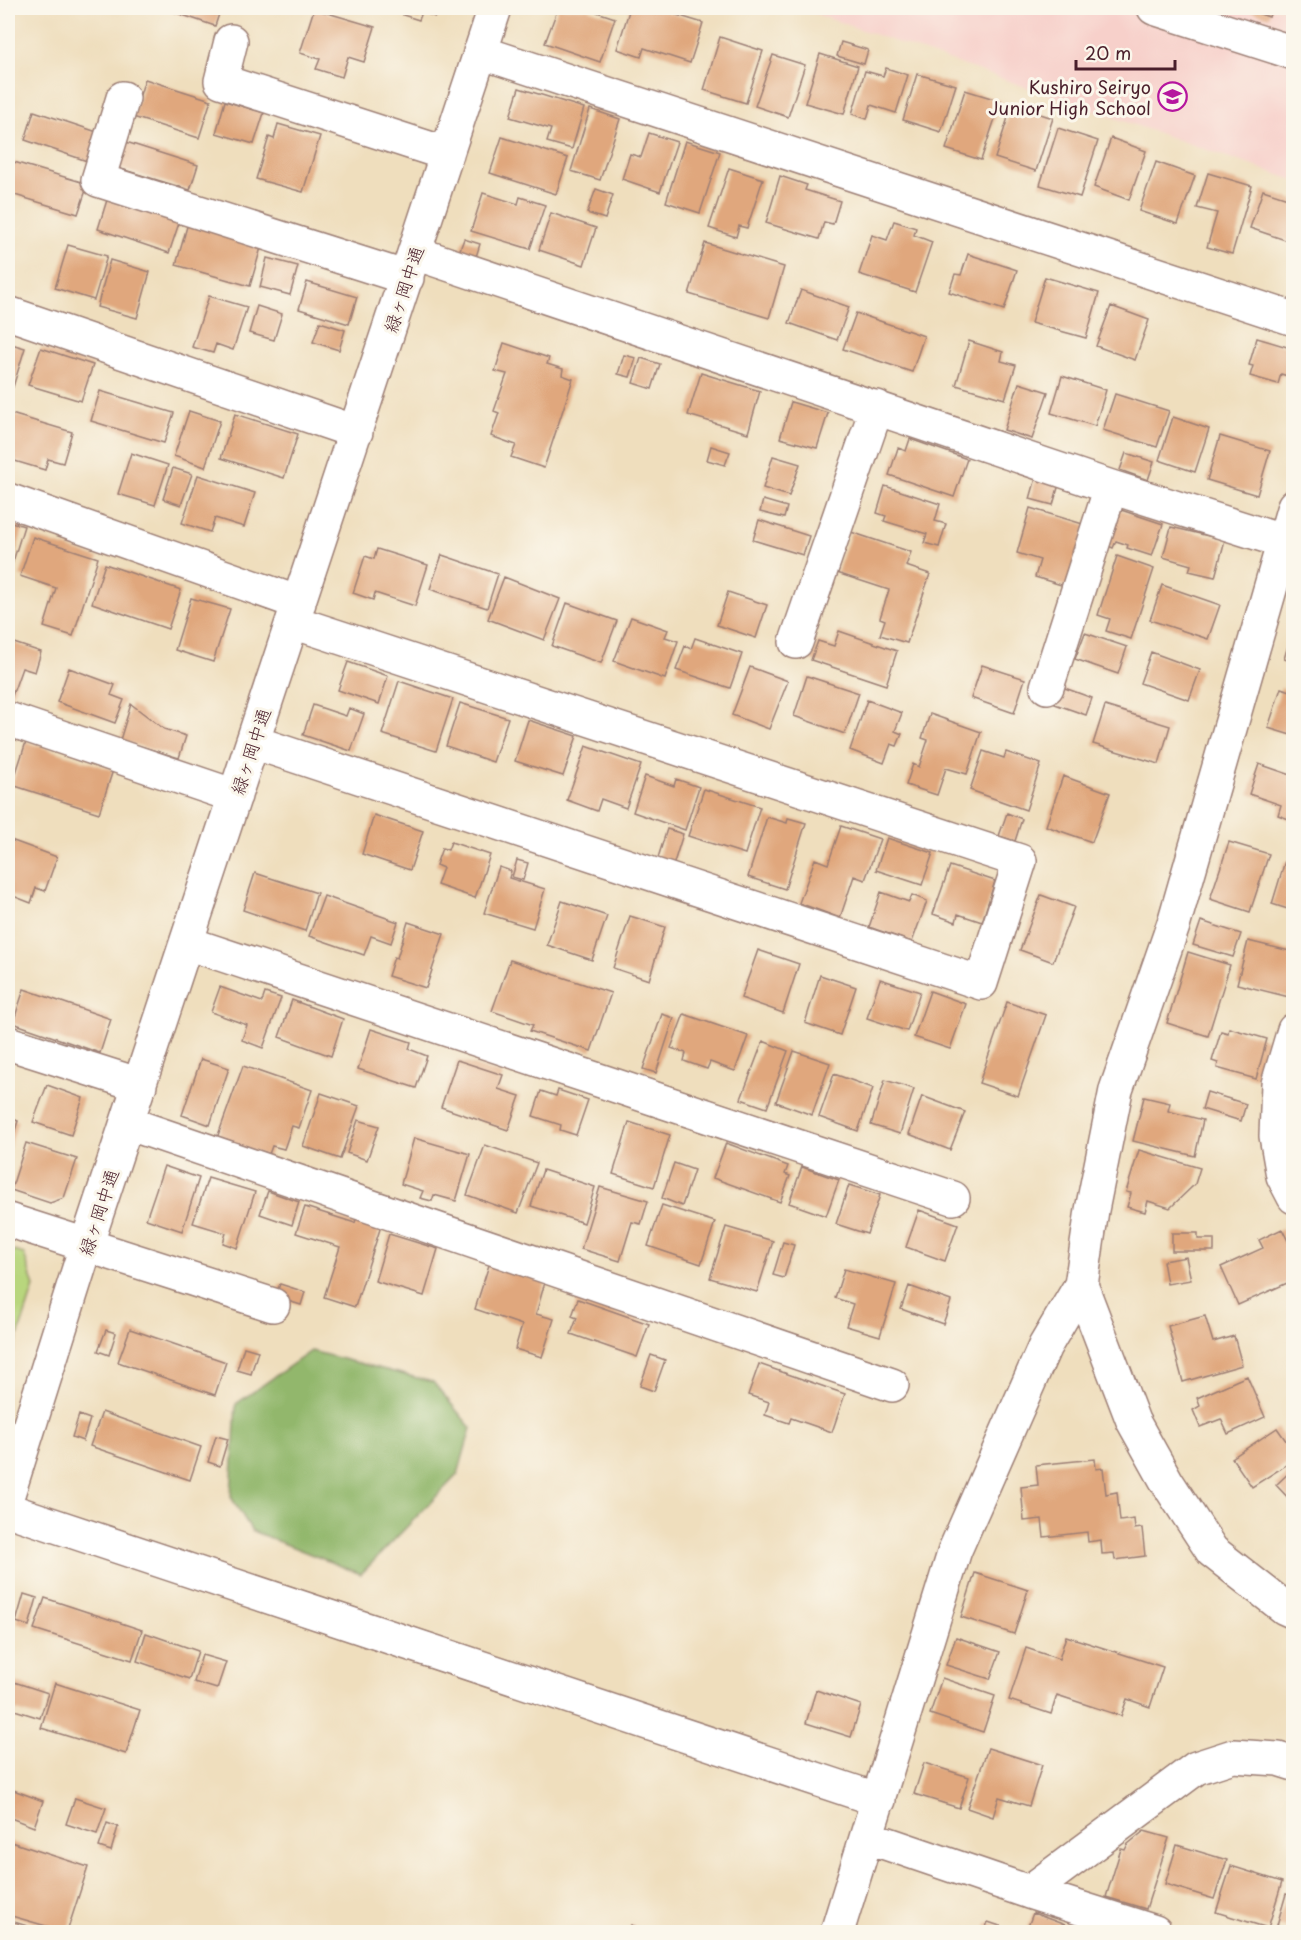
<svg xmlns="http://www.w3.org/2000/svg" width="1301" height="1940" font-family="'Playpen Sans','Klee One',sans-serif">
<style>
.built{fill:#f7d0ca}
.green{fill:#b8d67d;stroke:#817a54;stroke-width:1.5}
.forest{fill:#92b76c;stroke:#6e6b4c;stroke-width:1.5}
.building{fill:#e0a77d}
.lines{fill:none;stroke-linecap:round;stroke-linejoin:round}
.minor-casing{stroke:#9c7e74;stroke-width:36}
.minor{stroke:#fff;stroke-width:33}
.labels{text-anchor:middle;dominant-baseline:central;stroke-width:6;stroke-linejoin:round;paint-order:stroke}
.poi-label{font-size:18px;fill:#4a1f2b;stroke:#fbf7ec;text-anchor:end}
.street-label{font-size:18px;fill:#4a1f2b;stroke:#fbf7ec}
</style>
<rect width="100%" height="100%" fill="#fbf7ec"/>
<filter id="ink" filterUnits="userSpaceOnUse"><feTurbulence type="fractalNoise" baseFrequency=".0167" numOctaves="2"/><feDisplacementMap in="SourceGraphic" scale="12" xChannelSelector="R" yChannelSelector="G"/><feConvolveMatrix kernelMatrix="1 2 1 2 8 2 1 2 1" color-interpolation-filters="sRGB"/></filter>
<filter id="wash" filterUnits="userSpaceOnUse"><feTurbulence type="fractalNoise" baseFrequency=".008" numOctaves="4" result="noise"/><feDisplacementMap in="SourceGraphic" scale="24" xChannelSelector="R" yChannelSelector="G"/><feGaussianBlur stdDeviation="1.35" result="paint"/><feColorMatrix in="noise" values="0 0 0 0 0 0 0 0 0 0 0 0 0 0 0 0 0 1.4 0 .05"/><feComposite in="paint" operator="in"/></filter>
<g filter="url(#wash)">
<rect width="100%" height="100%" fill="#efdebd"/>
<!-- built -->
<path class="built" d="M808 8H1293V180L807 11Z"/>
<!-- green -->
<path class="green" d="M8 1249 24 1254 34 1287 8 1367Z"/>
<!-- forest -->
<path class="forest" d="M311 1351 433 1382 471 1428 458 1474 361 1574 252 1531 231 1497 236 1404Z"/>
<g id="blocks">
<!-- building -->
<path class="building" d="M162 8H221L215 26Z
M405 8H438L435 17 422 12 419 20 403 15Z
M558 8H585L615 18 600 62 545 43Z
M630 8H654L703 23 690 63 644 48 641 57 617 49Z
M1242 8H1272L1269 17Z
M314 9 375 27 364 62 348 57 342 77 316 69 320 59 300 53Z
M720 37 763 51 746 103 704 90Z
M841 42 868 50 864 64 837 56Z
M820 54 858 66 844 114 805 103Z
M773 55 805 65 788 117 755 106Z
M886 68 908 75 896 113 871 105 867 119 852 114 865 71 883 76Z
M917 74 956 85 941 132 903 120Z
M145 79 211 100 199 138 133 117Z
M519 88 584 108 572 149 547 142 551 129 510 117Z
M965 90 1001 101 981 160 946 149Z
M225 101 264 113 254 144 216 133Z
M1012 105 1053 118 1036 171 995 158Z
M590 109 620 119 600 180 571 171Z
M34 111 106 135 96 164 25 140Z
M278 124 320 136 303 192 256 179 269 137 274 139Z
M1058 128 1098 141 1080 197 1040 185Z
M649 133 677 142 660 192 622 179 630 154 641 157Z
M502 137 568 158 556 194 490 173Z
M1111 138 1146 151 1129 200 1094 187Z
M685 141 720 152 700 213 666 202Z
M126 142 198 165 190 190 118 168Z
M14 162 88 184 78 214 8 193V185Z
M1156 162 1195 176 1178 224 1139 211Z
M729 168 763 179 747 228 739 226 736 237 709 228Z
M1208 173 1252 186 1232 254 1207 247 1217 213 1197 208Z
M780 176 807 185 805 190 840 201 833 224 824 222 819 239 766 223Z
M596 189 613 195 605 219 587 213Z
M1263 190 1294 200V243L1250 228Z
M483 193 518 204 520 197 545 205 530 249 471 231Z
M107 200 179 223 169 253 98 229Z
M551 213 596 228 584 265 539 250Z
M894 221 916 228 914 235 932 242 915 292 859 274 872 235 887 240Z
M188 223 262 244 250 286 176 265Z
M464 239 480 244 475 260 458 255Z
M705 243 784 267 769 318 689 294Z
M68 245 107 256 94 300 55 288Z
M968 254 1017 270 1004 310 949 292 955 274 961 275Z
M267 258 298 266 290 295 260 287Z
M110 260 150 272 137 318 97 307Z
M1045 277 1099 293 1086 338 1031 323Z
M307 282 357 297 349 324 299 309Z
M801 290 849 307 837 340 789 323Z
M209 296 247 307 233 350 216 344 213 353 192 347Z
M257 306 282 314 274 340 249 333Z
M1111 306 1149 320 1135 360 1096 346Z
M856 313 924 336 912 372 843 349Z
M320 322 345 330 339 350 313 342Z
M1257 338 1294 349V378L1281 374 1278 384 1250 376 1253 366 1249 365Z
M969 341 1003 352 1001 361 1016 365 1005 399 956 385Z
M8 343 25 348 13 387 8 385Z
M504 343 549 358 547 364 563 369 562 375 573 379 544 468 511 457 516 445 491 436 499 413 494 411 507 374 495 371Z
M41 348 93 365 81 401 28 385Z
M624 355 636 358 630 377 618 374Z
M641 358 660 364 652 389 633 383Z
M701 373 760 391 748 433 688 415Z
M1062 376 1106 390 1095 426 1051 413Z
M1019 383 1048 392 1032 439 1004 430Z
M100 391 174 413 164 443 91 421Z
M1115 394 1169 411 1157 447 1103 430Z
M791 402 828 413 817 448 780 438Z
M189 411 220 421 205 467 174 456Z
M8 413 72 432 63 463 48 459 45 470 8 459Z
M235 414 298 434 284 478 221 458Z
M1173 417 1209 429 1195 472 1159 460Z
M1220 436 1270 451 1257 495 1207 480Z
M910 439 967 459 954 497 889 475 898 448 906 451Z
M711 446 730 452 725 465 707 460Z
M131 453 168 465 155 505 118 494Z
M1126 453 1154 462 1148 480 1120 470Z
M773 456 800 464 789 496 763 488Z
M173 468 192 474 181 505 163 499Z
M198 475 255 493 244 527 215 518 210 532 182 523Z
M1036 478 1059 484 1053 505 1030 499Z
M885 486 940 504 935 521 946 524 939 547 924 543 927 534 884 521 886 516 877 513Z
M763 500 787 507 784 518 760 512Z
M1030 508 1086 525 1068 587 1035 577 1040 560 1017 553Z
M1118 509 1163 524 1152 556 1127 548 1128 545 1116 541 1113 548 1106 545Z
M759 520 809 536 803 555 753 540Z
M8 521 24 526 11 568 8 566Z
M1171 527 1225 540 1215 577 1189 571 1191 565 1163 557Z
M851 532 911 552 906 566 930 574 907 643 880 635 885 620 880 618 889 590 837 573Z
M33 537 98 558 73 636 44 627 56 588 20 576Z
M377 549 428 565 415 606 375 593 373 600 353 593 365 556 374 559Z
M442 555 498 574 487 608 430 589Z
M1117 556 1154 569 1131 639 1106 631 1110 619 1098 615Z
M105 564 181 590 168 629 92 603Z
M504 577 560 599 544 640 488 619Z
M1162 585 1220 605 1208 639 1150 620Z
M728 592 767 605 756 638 717 625Z
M191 598 230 609 213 662 175 650Z
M567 603 617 621 601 663 552 646Z
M631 617 668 630 665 637 678 641 665 679 614 661Z
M1293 629H1294V662L1284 659Z
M839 631 897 651 886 685 811 660 818 641 834 646Z
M1085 633 1127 647 1118 674 1075 659Z
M695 638 742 654 730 688 676 670 685 646 691 649Z
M8 641 41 652 35 672 22 668 12 696 8 694Z
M1151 652 1200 670 1189 700 1140 683Z
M348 662 388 676 379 704 338 690Z
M982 665 1025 679 1014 713 971 698Z
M750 667 788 681 769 729 732 715Z
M69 668 115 685 111 695 124 700 115 723 57 702Z
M807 676 859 693 845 734 794 716Z
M399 681 453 699 436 751 382 734Z
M1062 687 1092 698 1086 715 1055 704Z
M1281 688 1294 692V736L1268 728Z
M867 700 902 713 895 731 902 734 897 746 891 744 884 763 850 750Z
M460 703 508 718 493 762 446 746Z
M131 704 164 729 186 736 179 758 120 740Z
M313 705 346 716 349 708 364 714 351 751 303 735Z
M1105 706 1170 726 1159 764 1093 744Z
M930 714 981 732 967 774 946 768 937 795 906 785 913 764 919 767 928 740 922 738Z
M528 720 577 736 563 776 515 761Z
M26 742 113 770 99 813 12 785Z
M586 746 641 765 626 808 601 799 597 811 567 800Z
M983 751 1004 758 1006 752 1041 764 1026 810 970 790Z
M1259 764 1294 776V821L1278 815 1281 805 1249 794Z
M645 776 674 786 676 779 699 787 685 830 633 812Z
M1063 776 1110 793 1092 842 1046 826Z
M704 789 760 807 745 854 688 836Z
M1007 813 1022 819 1015 841 999 836Z
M374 815 423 831 410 870 362 854Z
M767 817 787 823 788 818 806 823 785 889 748 877Z
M841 826 880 839 865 880 854 876 840 918 799 903 815 859 828 864Z
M667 829 683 834 673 866 657 861Z
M887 838 933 853 922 885 876 870Z
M8 839 57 857 45 891 36 888 31 903 8 894Z
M451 842 490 855 475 898 437 885 443 868 436 865 442 848 448 850Z
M1229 842 1269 854 1250 912 1210 899Z
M517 860 528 863 523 880 512 877Z
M1285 861 1294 864V911L1272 904Z
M950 866 995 881 982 922 958 914 956 922 933 914Z
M499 867 511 871 509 878 545 889 533 928 484 913Z
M255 873 317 893 305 931 243 910Z
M881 892 909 902 912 895 927 901 912 942 869 927Z
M1041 895 1074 907 1053 962 1020 950Z
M324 896 398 922 391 943 371 936 364 955 309 936Z
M562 901 607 916 592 960 547 945Z
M630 916 665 927 649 980 613 968Z
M1201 921 1241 934 1233 957 1193 945Z
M408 922 444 934 426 988 388 976 394 957 397 958Z
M1248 941 1294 952 1293 998 1237 984Z
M758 950 799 964 783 1013 741 998Z
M1188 952 1230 965 1208 1036 1167 1023Z
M510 960 611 993 591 1051 530 1031 533 1025 492 1011Z
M820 975 856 987 840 1035 805 1023Z
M880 979 920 992 907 1031 867 1018Z
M220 987 262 1002 265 993 281 998 263 1048 242 1040 247 1025 211 1012Z
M24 989 111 1019 100 1053 13 1023Z
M930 991 966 1004 950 1049 914 1037Z
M292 1000 343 1019 331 1056 279 1037Z
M1007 1002 1046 1015 1018 1096 979 1083Z
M662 1014 674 1018 656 1073 643 1069Z
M684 1014 748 1036 735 1071 710 1062 707 1069 684 1061 686 1053 671 1048Z
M1229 1028 1267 1039 1256 1079 1217 1068 1218 1063 1212 1061 1221 1031 1228 1033Z
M371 1029 411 1042 409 1049 427 1056 416 1088 358 1069Z
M763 1041 788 1051 767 1108 741 1099Z
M794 1051 830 1063 812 1115 776 1102Z
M201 1059 229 1068 210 1125 182 1115Z
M457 1060 503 1075 498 1089 520 1096 508 1130 441 1107Z
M243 1066 312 1090 299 1128 292 1126 284 1149 272 1146 268 1157 217 1138Z
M834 1074 873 1088 858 1131 819 1117Z
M885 1080 914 1089 900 1134 871 1125Z
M47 1085 83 1098 71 1135 33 1122Z
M558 1090 588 1100 576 1135 560 1130 561 1125 533 1116 541 1091 556 1096Z
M1207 1092 1246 1104 1241 1121 1202 1109Z
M321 1093 359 1106 340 1159 303 1146Z
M922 1096 965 1112 950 1150 909 1134Z
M1144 1097 1170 1103 1168 1111 1203 1120 1195 1156 1133 1141Z
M8 1117 18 1121 8 1153Z
M358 1120 379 1126 367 1160 347 1153Z
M629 1122 670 1135 654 1187 613 1174Z
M414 1138 470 1154 456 1201 434 1195 432 1201 420 1198 423 1191 401 1184Z
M26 1143 77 1159 64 1198 50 1203 11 1190Z
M726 1143 788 1166 785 1174 790 1176 780 1202 713 1178Z
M485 1145 537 1163 518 1213 467 1195Z
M1139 1150 1200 1168 1195 1184 1170 1208 1148 1201 1145 1212 1127 1207 1131 1193 1126 1192Z
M674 1163 694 1170 682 1206 662 1198Z
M164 1166 199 1178 182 1231 146 1219Z
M802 1167 839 1180 826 1216 789 1203Z
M543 1170 595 1187 584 1223 531 1206Z
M208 1178 255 1192 237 1248 223 1243 226 1233 193 1223Z
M849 1185 880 1195 867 1234 836 1224Z
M600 1187 648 1201 641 1224 632 1222 620 1261 581 1249Z
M268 1191 299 1202 292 1225 260 1214Z
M662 1205 715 1222 701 1264 648 1246Z
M305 1207 355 1223 356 1218 381 1226 355 1307 324 1297 340 1247 296 1233Z
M919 1210 958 1224 945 1261 906 1247Z
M726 1227 773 1241 757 1292 710 1278Z
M1282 1229 1294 1253V1280L1238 1305 1221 1267 1263 1248 1259 1240Z
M1172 1233H1198V1239H1214V1251H1172Z
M389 1234 438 1249 424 1296 375 1281Z
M783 1242 794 1245 784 1278 773 1275Z
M1186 1257 1191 1280 1167 1284 1163 1261Z
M489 1265 545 1282 536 1314 554 1319 542 1357 515 1349 522 1325 475 1309Z
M844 1269 896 1284 880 1336 846 1326 853 1304 835 1298Z
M280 1284 305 1292 301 1305 275 1297Z
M909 1286 951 1301 943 1324 901 1309Z
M578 1299 649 1324 637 1357 571 1334 577 1318 572 1316Z
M1205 1316 1213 1342 1234 1336 1242 1365 1183 1382 1168 1326Z
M130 1329 226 1362 215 1395 118 1362Z
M106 1330 116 1333 109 1355 98 1351Z
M244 1347 258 1351 251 1374 237 1370Z
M651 1355 665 1360 654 1391 640 1386Z
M759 1364 845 1394 832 1432 791 1418 789 1423 765 1415 769 1402 748 1395Z
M1247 1376 1265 1417 1228 1434 1221 1419 1200 1427 1193 1410 1200 1406 1197 1398Z
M102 1412 201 1447 190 1480 90 1446Z
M79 1415 90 1419 83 1441 72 1437Z
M1277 1428 1294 1452V1460L1252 1487 1232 1458Z
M216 1436 228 1439 220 1466 208 1462Z
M1095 1459 1096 1469 1103 1468 1106 1494 1117 1492 1120 1521 1134 1519 1135 1529 1142 1528 1145 1556 1115 1560 1114 1553 1102 1554 1101 1540 1088 1542 1087 1532 1044 1537 1042 1519 1024 1521 1021 1487 1038 1485 1036 1465Z
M1294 1468V1504L1276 1485Z
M975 1573 1028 1590 1014 1634 961 1617Z
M24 1594 37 1598 29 1626 16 1622Z
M45 1598 142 1630 132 1660 34 1629Z
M146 1633 198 1651 189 1679 137 1661Z
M1066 1636 1163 1667 1150 1707 1127 1699 1121 1716 1057 1695 1051 1714 1009 1700 1026 1648 1059 1659Z
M956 1637 1000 1652 990 1679 946 1665Z
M202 1655 226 1662 217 1689 194 1682Z
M942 1678 995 1696 983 1732 930 1714Z
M8 1680 48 1693 40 1718 8 1708Z
M55 1683 140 1710 126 1754 41 1728Z
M816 1690 861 1705 851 1737 806 1723Z
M988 1748 1042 1765 1029 1806 999 1797 993 1817 967 1808Z
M924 1763 969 1777 959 1808 914 1794Z
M8 1788 43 1801 34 1827 8 1817Z
M75 1798 106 1808 97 1834 66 1824Z
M107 1823 118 1827 111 1851 99 1847Z
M1144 1831 1169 1838 1146 1909 1106 1897 1121 1849 1125 1850 1128 1844Z
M8 1841 88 1867 67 1932 8 1915Z
M1177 1845 1227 1860 1214 1899 1165 1884Z
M1231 1866 1282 1882 1268 1928 1216 1912Z
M1286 1894 1294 1896V1930L1277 1925Z
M1033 1913 1084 1932H1026Z
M8 1920 46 1932H8Z
M988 1922 1003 1927 1001 1932H984Z
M631 1925 651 1932H628Z"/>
</g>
</g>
<g filter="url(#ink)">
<use href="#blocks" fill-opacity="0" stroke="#9c7e74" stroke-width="1.5"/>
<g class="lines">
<defs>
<path id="minor" d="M1154 8 1294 53
M231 41 221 81 447 154
M480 52 1294 319
M123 98 98 180 407 278
M415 253 1111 487 1282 541
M8 313 356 432
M8 500 299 603
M1294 506 1174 923 1116 1090 1092 1210 1081 1285 1133 1421 1167 1482 1212 1551 1285 1608 1294 1612
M796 642 877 407
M1047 687 1111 487
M8 719 235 796
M253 742 981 983 1020 861 293 622
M187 943 953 1198
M1294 1030 1278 1084 1276 1136 1283 1176 1294 1197
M8 1043 140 1085
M127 1123 892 1385
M8 1220 273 1305
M8 1494 86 1246 495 8
M8 1510 879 1800
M868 1837 1029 1892 1196 1768 1233 1756 1278 1759 1294 1764
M1029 1892 1155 1932
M837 1932 955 1550 1045 1346 1081 1285"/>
</defs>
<!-- minor casing -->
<use href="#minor" class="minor-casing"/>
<!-- minor -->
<use href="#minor" class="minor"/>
</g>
</g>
<!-- icons -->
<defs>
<symbol id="school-ring" viewBox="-11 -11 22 22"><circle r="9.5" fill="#fbf7ec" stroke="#b5179e" stroke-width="1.5"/><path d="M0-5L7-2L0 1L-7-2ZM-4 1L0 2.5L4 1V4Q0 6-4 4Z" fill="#b5179e"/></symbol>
</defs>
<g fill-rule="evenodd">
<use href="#school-ring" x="1156" y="80" width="33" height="33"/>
</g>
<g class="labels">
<!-- poi labels -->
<g class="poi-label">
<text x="1151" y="86">Kushiro Seiryo<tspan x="1151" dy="21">Junior High School</tspan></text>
</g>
<!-- street labels -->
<g class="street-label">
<text transform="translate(403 289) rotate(-72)">緑ヶ岡中通</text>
<text transform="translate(250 751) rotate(-72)">緑ヶ岡中通</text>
<text transform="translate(98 1212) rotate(-72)">緑ヶ岡中通</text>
</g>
</g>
<!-- margin -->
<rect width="1301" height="1940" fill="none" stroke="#fbf7ec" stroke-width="30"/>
<!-- scale -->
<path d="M1076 60v9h99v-9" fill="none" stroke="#4a1f2b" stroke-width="3"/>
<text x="1085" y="60" font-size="18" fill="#4a1f2b" stroke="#fbf7ec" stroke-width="4.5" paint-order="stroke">20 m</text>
</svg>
